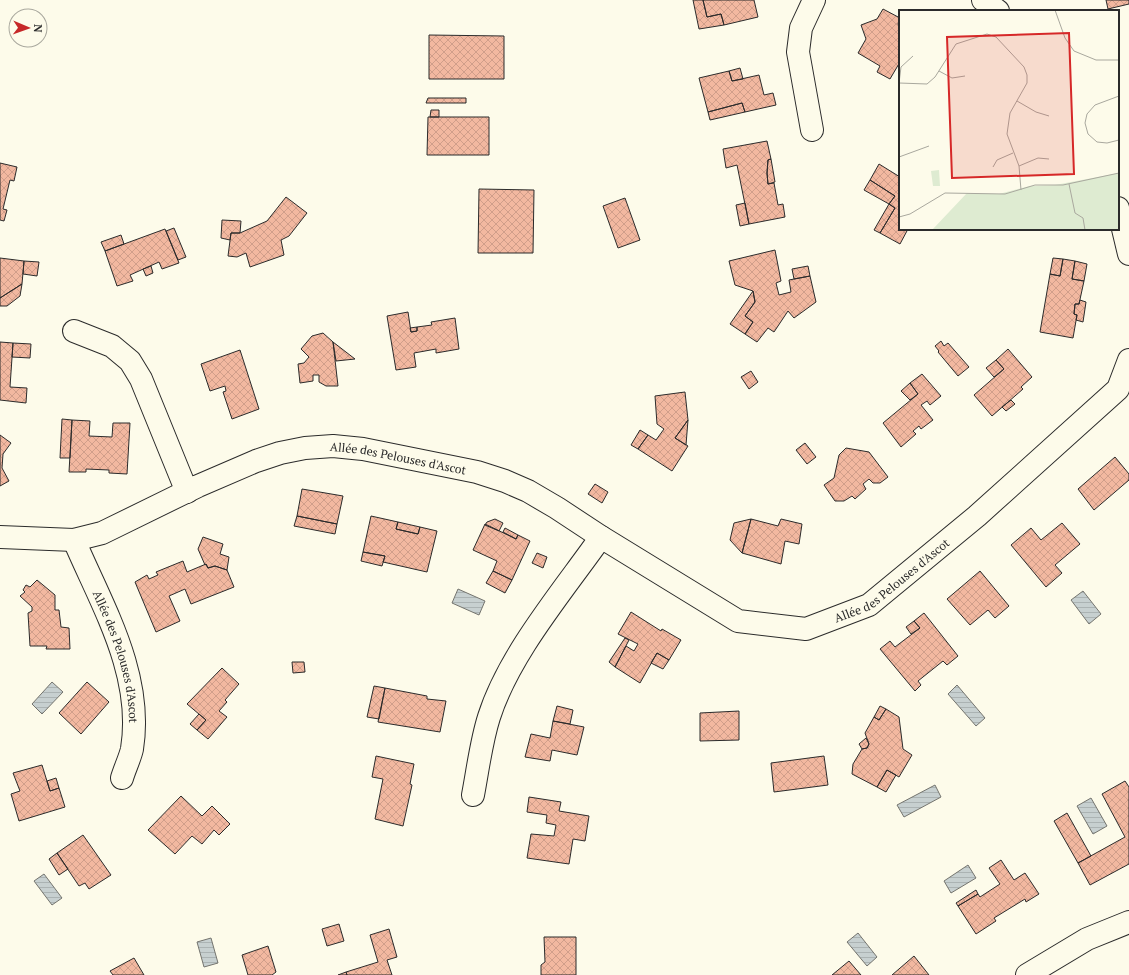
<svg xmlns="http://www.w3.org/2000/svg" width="1129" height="975" font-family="'PT Serif',serif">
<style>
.water{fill:url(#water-rules);stroke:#74746e}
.building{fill:url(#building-cross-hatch);stroke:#2b2b2b}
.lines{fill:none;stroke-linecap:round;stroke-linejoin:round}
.minor-casing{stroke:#2b2b2b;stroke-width:24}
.minor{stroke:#fdfbea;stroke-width:22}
.labels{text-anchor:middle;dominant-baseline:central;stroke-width:3;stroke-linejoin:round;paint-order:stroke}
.street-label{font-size:12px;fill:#2b2b2b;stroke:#fdfbea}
.inset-road{fill:none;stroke:#a9a89e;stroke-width:1}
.view{fill:#d62828;fill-opacity:0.15;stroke:#d62828;stroke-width:2}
.inset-edge{fill:none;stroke:#2b2b2b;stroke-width:2}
</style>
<defs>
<pattern id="water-rules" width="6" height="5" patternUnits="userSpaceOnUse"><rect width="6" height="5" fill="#c7d0d0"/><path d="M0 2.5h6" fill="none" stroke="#abb3b3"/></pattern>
<pattern id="building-cross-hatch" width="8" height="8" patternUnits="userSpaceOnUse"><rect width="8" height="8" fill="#f2b8a0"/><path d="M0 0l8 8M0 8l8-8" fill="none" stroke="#d09e8a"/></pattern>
</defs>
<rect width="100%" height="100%" fill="#fdfbea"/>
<!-- water -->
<path class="water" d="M458 589 485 601 479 615 452 603Z
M1083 591 1101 614 1089 624 1071 600Z
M52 682 63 692 42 714 32 704Z
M957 685 985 718 976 726 948 694Z
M935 785 941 797 904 817 897 805Z
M1091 798 1107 826 1093 834 1077 806Z
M968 865 976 878 951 893 944 881Z
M44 874 62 898 52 905 34 881Z
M858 933 877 957 867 966 847 942Z
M211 938 218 963 204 967 197 942Z"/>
<!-- building -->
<path class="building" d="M693 0H703L707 17 721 14 724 25 699 29Z
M703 0H754L758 17 724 25 721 14 707 17Z
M1106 0H1129V4L1108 9Z
M883 9 900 18 898 24 900 29V62L890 79 877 72 880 66 858 53 866 39 861 25 877 19Z
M429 35 504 36V79H429Z
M740 68 743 79 732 81 729 71Z
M729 71 732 81 759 75 764 95 773 93 776 105 745 112 742 103 708 112 699 78Z
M428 98H466V103H426Z
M742 103 745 112 710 120 708 112Z
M431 110H439V117H430Z
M428 117H489V155H427Z
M767 141 771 159 768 160 767 173 768 184 774 183 778 205 783 204 785 217 749 224 737 165 726 168 723 149Z
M771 159 775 182 768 184 767 173 768 160Z
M0 163 17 167 14 181 10 180 3 209 7 210 4 221 0 220Z
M879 164 900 177V229H908L900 244 880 233 895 208 889 204 895 196 870 180Z
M870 180 895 196 889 204 864 190Z
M479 189 534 190 533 253H478Z
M286 197 307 213 289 236 281 240 284 255 250 267 246 253 237 257 228 256 231 233H240L267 221Z
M625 198 640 240 618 248 603 206Z
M745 203 749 224 740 226 736 205Z
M889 204 895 208 880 233 874 230Z
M222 220 241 221 240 233H231L230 240 221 238Z
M174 228 186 257 178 260 166 231Z
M165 229 179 263 162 269 159 262 130 275 133 281 117 286 105 251Z
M121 235 124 244 105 251 101 242Z
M775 250 781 281 776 283 779 295 791 292 789 280 810 276 816 302 794 318 788 311 774 332 768 328 757 342 745 334 753 322 745 316 755 302 753 291 735 285 729 261Z
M0 258 24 261 22 284 0 298Z
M1053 258 1063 259 1060 276 1050 274Z
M1063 259 1075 261 1072 279 1084 281 1079 304H1075L1074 314 1077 315 1073 338 1040 332 1050 274 1060 276Z
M24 261 39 262 37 276 23 274Z
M1075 261 1087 264 1084 281 1072 279Z
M151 266 153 273 146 276 143 269Z
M808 266 810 276 794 279 792 269Z
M22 284 20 296 7 306H0V298Z
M753 291 755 302 745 316 753 322 745 334 730 324Z
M1080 300 1086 302 1083 322 1076 320 1077 315 1074 314 1075 304H1079Z
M408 312 411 332 417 331V327L432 325 431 322 455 318 459 349 436 353V349L414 353 416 367 396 370 387 316Z
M417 327V331L411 332 410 328Z
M323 333 333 342 338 386H326L319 382V375H313V381L300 383 298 364 304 363 309 357 301 349 312 336Z
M941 341 944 346 948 343 969 367 958 376 938 352 939 351 935 346Z
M0 342 13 343 10 387 27 388 26 403 0 400Z
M333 342 355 359 336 361Z
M13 343 31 344 30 358 12 357Z
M1008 349 1032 377 1021 387 1023 389 992 416 974 395 1004 369 996 360Z
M240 350 259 409 232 419 223 392 226 391 225 386 210 391 201 364Z
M996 360 1004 369 994 377 986 368Z
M751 371 758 382 749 389 741 377Z
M922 374 941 396 930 405 927 401 921 405 933 420 921 429 919 426 913 431 916 434 901 447 883 423 918 394 910 383Z
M910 383 918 394 910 400 901 391Z
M685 392 688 420 675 438 688 446 672 471 638 449 648 435 656 440 664 429 657 424 655 396Z
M1011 400 1015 404 1006 411 1002 407Z
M62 419 72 420 70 458H60Z
M72 420 90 421 89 436 112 437 113 423H130L127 474 109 473V470L86 469V472H69Z
M688 420 686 445 675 438Z
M640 430 648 435 638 449 631 445Z
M0 435 11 443 3 454 2 468 9 481 0 486Z
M805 443 816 457 807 464 796 450Z
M846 448 869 452 888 477 880 483H873L869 479 863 484 866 489 855 499 852 496 844 501H835L824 485 834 478 839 455Z
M1115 457 1129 474V480L1094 510 1078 489Z
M595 484 608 492 602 503 588 494Z
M302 489 343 496 337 524 297 516Z
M297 516 337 524 335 534 294 526Z
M371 516 398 522 396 529 418 534 420 527 437 531 427 572 383 562 385 556 363 552Z
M495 519 503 523 499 531 485 525 487 522Z
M751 519 742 553 730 540 734 523Z
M751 519 778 526 781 519 802 524 799 544 785 541 781 564 742 553Z
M398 522 420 527 418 534 396 529Z
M1062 523 1080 544 1055 565 1062 573 1046 587 1011 545 1031 528 1041 540Z
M485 524 516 539 518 535 530 541 512 580 493 571 497 561 473 550Z
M505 528 518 535 516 539 503 532Z
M203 537 223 544 220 554 229 557 227 570 215 566 208 568 206 564 205 565 198 549Z
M363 552 385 556 382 566 361 561Z
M537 553 547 557 543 568 532 563Z
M183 561 187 572 206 564 208 568 215 566 227 570 234 587 191 604 185 589 169 596 180 621 156 632 135 582 147 575 149 579 158 575 156 572Z
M493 571 512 580 505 593 486 583Z
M980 571 1009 606 995 618 988 610 970 625 947 599Z
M37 580 55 595V610H59L61 627 69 628 70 649H46L47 646H30L28 613 32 611V607L20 596 25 592 23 590 26 585 30 587Z
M631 612 661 631 662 629 681 640 669 660 657 653 640 683 615 667 626 646 634 651 638 644 618 634Z
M924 613 958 656 947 665 943 661 918 681 921 685 915 691 880 649 890 641 895 647 920 628 914 621Z
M914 621 920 628 911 634 906 627Z
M625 638 629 640 615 667 609 662Z
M657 653 669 660 663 669 651 663Z
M292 662H304L305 672 293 673Z
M222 668 239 684 225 700 227 702 219 711 227 717 208 739 197 730 206 720 187 704Z
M87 682 109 702 81 734 59 713Z
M374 686 385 688 379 719 367 717Z
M385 688 427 696V699L446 701 440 732 378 722Z
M557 706 573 710 570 724 553 721Z
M880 706 886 709 879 720 874 717Z
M886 709 899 717 903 749 912 755 899 777 887 770 877 787 852 774 853 764 862 749 867 748 869 744 865 733 874 717 879 720Z
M739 711V740L700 741V713Z
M199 714 206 720 197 730 190 724Z
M553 721 584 727 577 755 552 750 550 761 525 757 531 734 550 738Z
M866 738 869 744 867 748 862 749 859 744Z
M376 756 414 764 410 784 412 785 403 826 375 819 383 779 372 777Z
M824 756 828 785 774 792 771 763Z
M42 765 50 791 59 788 65 807 19 821 11 794 20 791 13 773Z
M887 770 896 775 886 792 877 787Z
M56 778 59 788 50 791 47 781Z
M1125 781 1129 787V864L1090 885 1078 863 1125 837 1102 794Z
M181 796 202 816 212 806 230 824 219 835 214 830 202 844 192 836 175 854 148 830Z
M529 797 561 802 559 811 589 816 585 841 573 839 569 864 527 858 531 834 554 836 556 825 546 823 547 815 527 812Z
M1067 813 1091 856 1078 863 1054 821Z
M83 835 111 875 89 889 85 883 79 886 57 853Z
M57 853 68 869 59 875 49 859Z
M1001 860 1014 880 1025 873 1039 894 1026 902 1025 899 994 918 996 921 976 934 958 906 978 894 980 897 1000 884 989 868Z
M976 890 978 894 958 906 956 903Z
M339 924 344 941 327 946 322 929Z
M389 929 397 957 387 960 392 975H347L346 972 378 962 370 935Z
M544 937H576V975H541V965L545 962Z
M268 946 276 972 272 975H248L242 955Z
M914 956 929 975H892Z
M134 958 144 975H113L110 971Z
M849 961 861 975H832Z
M346 972 347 975H338Z"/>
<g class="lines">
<defs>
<g id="minor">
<path d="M983 0 998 11"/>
<path d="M812 130 798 52 801 28 814 0"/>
<path d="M1118 208 1129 254"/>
<path d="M74 331 112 346 130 361 141 379 187 492"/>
<path id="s1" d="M0 537 74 540 102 533 198 486 256 461 280 453 305 448 333 446 363 449 477 472 505 481 528 491 557 508 601 537 738 621 806 629 869 605 977 516 1118 389 1129 360"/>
<path id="s2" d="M74 540C102 606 144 674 132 749 130 758 125 768 122 778"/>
<path d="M473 795C478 769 481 742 489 717 509 654 563 591 601 537"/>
<path d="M1027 975 1087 939 1129 922"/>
</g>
</defs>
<!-- minor casing -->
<use href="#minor" class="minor-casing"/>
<!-- minor -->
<use href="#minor" class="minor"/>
</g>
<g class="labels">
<!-- street labels -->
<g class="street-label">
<text stroke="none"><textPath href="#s1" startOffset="418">Allée des Pelouses d'Ascot</textPath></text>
<text stroke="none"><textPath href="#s1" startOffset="968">Allée des Pelouses d'Ascot</textPath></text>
<text stroke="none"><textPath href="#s2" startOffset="125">Allée des Pelouses d'Ascot</textPath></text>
</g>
</g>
<!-- overview -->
<g transform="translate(899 10)">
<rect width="220" height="220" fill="#fdfbea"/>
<path d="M40 160 41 176H34L32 161ZM220 163V220H33L68 183 100 184 131 176 156 175Z" fill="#deebd1"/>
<path class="inset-road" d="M156 0 166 28 175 41 197 50H220M40 61 53 68 66 66M0 73 28 74 36 67 57 34 88 24 97 27 125 57 128 65V73L111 103 108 124 120 156 122 180M0 73 2 57 14 46M220 86 196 95 188 104 186 113 189 124 198 132 208 133 220 130M118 91 137 102 150 106M0 147 30 136M120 156 139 148 150 149M94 157 98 150 114 143M170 174 176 203 184 208 186 220M0 207 11 204 46 183 106 184 136 175H164L220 163"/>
<path class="view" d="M170 23 175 164 53 168 48 27Z"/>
<rect width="220" height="220" class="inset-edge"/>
</g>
<!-- north arrow -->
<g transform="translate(28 28) rotate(92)"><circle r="19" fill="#fdfbea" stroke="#a9a89e"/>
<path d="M0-3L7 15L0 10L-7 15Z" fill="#c62828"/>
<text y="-6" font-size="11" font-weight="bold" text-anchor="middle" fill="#2b2b2b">N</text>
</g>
</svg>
